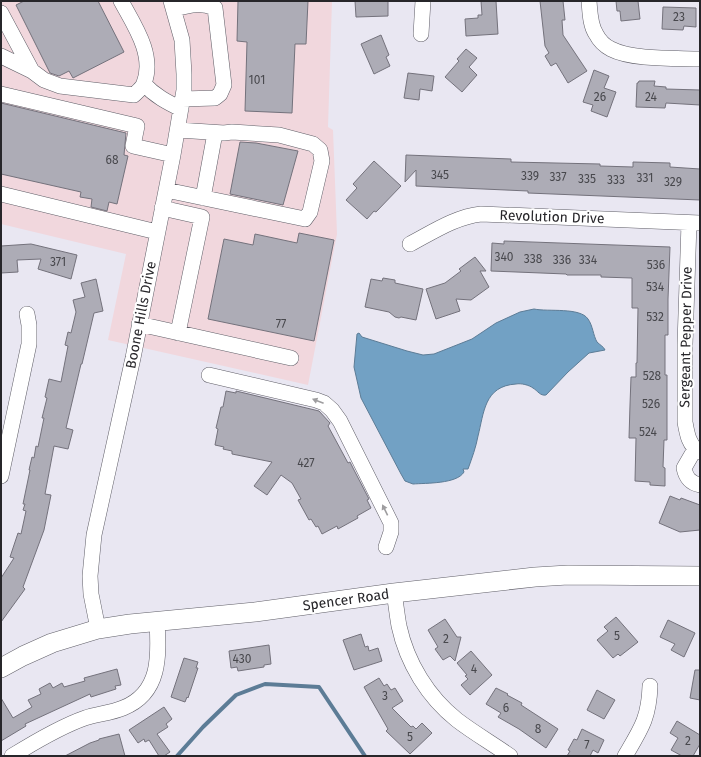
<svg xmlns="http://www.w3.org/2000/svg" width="701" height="757" font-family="'Fira Sans',sans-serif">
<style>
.industrial{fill:#f1d7dd}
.water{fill:#72a1c4;stroke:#5c7c96}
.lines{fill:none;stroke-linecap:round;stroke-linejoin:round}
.stream{stroke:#5c7c96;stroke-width:4}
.building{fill:#adacb6;stroke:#74727c}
.minor-casing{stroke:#605f68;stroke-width:16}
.major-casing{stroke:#605f68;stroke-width:20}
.minor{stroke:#fff;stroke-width:15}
.major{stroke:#fff;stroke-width:19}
.oneway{fill:#9e9d9f}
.labels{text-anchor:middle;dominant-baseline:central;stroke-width:4;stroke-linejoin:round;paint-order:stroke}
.number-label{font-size:12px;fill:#48484d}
.street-label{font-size:14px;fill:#27262a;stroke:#fff}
</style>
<rect width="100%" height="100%" fill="#e9e7f2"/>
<!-- industrial -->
<path class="industrial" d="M1 1H332L328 127 333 130 337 234 308 385 108 340 126 254 1 224Z"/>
<!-- water -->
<path class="water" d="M534 309C548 312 580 307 588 319 593 326 593 335 597 342 600 345 604 347 605 350L589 353 568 372 546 395C540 396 538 391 533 388 529 385 521 383 516 384 484 386 484 413 478 436 476 447 472 458 468 469H463L464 472C457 484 426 483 413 484L405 481 401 474 361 398 354 367 357 334 359 333 362 337 407 351 423 355 434 354 472 339 496 323 520 312Z"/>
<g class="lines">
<!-- stream -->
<path class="stream" d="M177 756 203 727 236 695 265 684 319 687 365 756"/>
</g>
<!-- building -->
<path class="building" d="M24 1H98L124 52 73 78 69 71 59 76 50 73 16 5Z
M238 1H308L306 44H295L292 113 245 111 247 42 237 41Z
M355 1H388V16L356 17Z
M481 1H496L498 34 466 36 465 19 478 18V15H482Z
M540 1H563L565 20H562L563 35 587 71 568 83 556 63 551 66 545 56 549 53 545 46Z
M616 1H638L640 19 621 21 620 11H617Z
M663 7 696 8V27L684 26 683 30 662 29Z
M381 35 389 55 386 57 390 66 374 74 361 44Z
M466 49 477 58 469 67 477 75 462 92 445 77 459 61 457 59Z
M594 70 609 76 604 88 616 92 607 117 591 111 593 105 583 102Z
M408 73 434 76 432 91 420 89 419 100 404 98Z
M639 81H655L654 86 666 87V89L700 90V105L666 103 665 108 636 107 637 83H638Z
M1 103 126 133 124 155 128 156 117 204 109 202 107 211 91 207 92 199 80 197 81 192 1 174Z
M240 142 256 143 298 151 283 205 230 194Z
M406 155 511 159V162L600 164V166L633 167V162L670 163V167L700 169V200L528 193V191L416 186V170L405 182Z
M374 161 401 186 376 212 374 211 367 219 346 200 357 188 353 184Z
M299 233 334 240 314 341 208 319 224 239 253 245 255 234 297 243Z
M504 241 670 247 668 299V335H665V375H667V440H664L663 467 665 468V486L650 485V482L635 481 636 438H629L630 405 631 377H636V363H637L638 308H632V278L601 277V275H567L566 274 491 271 492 243 504 244Z
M31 244 77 255 71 279 38 269 41 259 17 260 18 272 1 273V246Z
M475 257 486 271H480L489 287 471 300 456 299 460 311 436 319 426 289 445 283 461 271 459 269Z
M383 278 395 280V283L423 289 416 320 401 317 399 318 395 317 389 312 365 307 371 279 382 281Z
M96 279 103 311 94 313 82 364H81L66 428 73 430 68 449 54 446 45 494 51 495 44 530 23 587 25 589 1 622V578L14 558 10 557 18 533 21 534 26 511 23 510 25 504H23L30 470H29L32 457 34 458 36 446 38 447 44 418H42L47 398 45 397 49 379 61 382 68 346 65 345 68 332 71 333 76 312 73 300 85 297 81 283Z
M226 391 236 393V391L319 411 330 423 328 426 348 463 350 462 354 470 369 499 367 500 371 508 357 516 358 518 338 529 337 526 322 534 318 526 316 527 311 519 309 520 298 500 301 499 292 483 281 475 267 495 254 486 272 462 232 454V451L223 449 224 447 215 445 218 429 216 428 221 407H223Z
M670 496 680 500 681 498 700 505V530L680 532 659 523Z
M616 617 638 642 620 656 618 654 613 658 597 640 608 631 604 627Z
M445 619 457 637H461L455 661 450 656 443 660 435 649 438 647 428 630Z
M668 620 695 633 684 657 671 650 675 644 660 637Z
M361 634 365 647 368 646 369 651 378 648 382 661 354 670 343 640Z
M269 645 271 664 264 665V667L238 671 237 667 231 668 229 651Z
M471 651 492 675 470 695 461 685 468 679 465 676 467 675 457 663Z
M184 658 198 662 196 668H198L188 698 187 697 185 702 171 697Z
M117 669 121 685 115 686 116 689 91 697 90 694 25 724 26 726 1 741V698L13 718 32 707 28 700 41 694 39 689 50 683 53 688 62 683 64 687 85 681 84 678Z
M695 670H700V700L690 698Z
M379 678 384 686 387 684 391 690 395 688 403 701 392 708 411 727 413 726 416 729 422 723 432 733 410 754 386 731 388 729 364 687Z
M496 688 508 694 507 695 522 703 521 705 558 729 546 748 519 729 498 717 501 713 486 704Z
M597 690 615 700 604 719 587 710Z
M164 707 172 719 166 724 168 727 157 734 170 752 164 756H159L149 740 145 742 144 739 138 743 129 730Z
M677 721 700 735V744L693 756H682L671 750 678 738 670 733Z
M582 729 604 740 598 753 593 750 590 756H567L570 751 568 750 574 739 577 740Z
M119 734 125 756H65L90 743 99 740V739Z"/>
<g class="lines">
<defs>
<path id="minor" d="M589 1C590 12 590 25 596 34 599 40 605 46 611 49 632 60 676 58 700 59
M174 9C190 5 199 2 215 8L224 85 220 94 215 98 183 99
M1 13 32 71 1 56
M421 34 423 1
M32 71 44 80 60 86 134 95C137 92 143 87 144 83 155 55 134 25 121 1
M144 84C155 96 167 102 181 109
M1 94 137 126 133 146 173 155
M166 190 305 219 310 212 322 161 320 150 313 144 279 135 232 132 224 133 178 130
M1 194 157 232
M203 198 215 133
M162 208 202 217 178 333
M689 223 685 344V422C687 434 689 446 700 452
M410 244C433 232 455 217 481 214L700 223
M139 324 291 358
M209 375 316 400 324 403 332 410 340 421 391 523V532L386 547
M695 449 684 468C686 478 690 483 700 485
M1 476 29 344V325L27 314
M394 593C396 604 397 615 399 626 407 663 428 697 457 720 474 733 493 744 510 756
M98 629 91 594 90 576 94 535 133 358 173 155 184 90V74L182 40 171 1
M12 756C33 743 62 726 85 718 97 714 111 713 123 708 161 693 159 655 157 622
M625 756C641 729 649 718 650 686"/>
<path id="major" d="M1 668 23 656 52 643 98 629 130 624 255 612 394 593 535 577 568 575 700 576"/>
</defs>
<!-- minor casing -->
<use href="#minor" class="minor-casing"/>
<!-- major casing -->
<use href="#major" class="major-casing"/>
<!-- minor -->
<use href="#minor" class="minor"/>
<!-- major -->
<use href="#major" class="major"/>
</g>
<!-- one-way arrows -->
<defs><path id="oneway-solid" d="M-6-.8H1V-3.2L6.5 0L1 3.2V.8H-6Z"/></defs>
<g class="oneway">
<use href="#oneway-solid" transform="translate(318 401) rotate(-159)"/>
<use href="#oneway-solid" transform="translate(385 510) rotate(-116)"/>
</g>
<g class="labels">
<!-- number labels -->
<g class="number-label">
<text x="679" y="17">23</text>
<text x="257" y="80">101</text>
<text x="600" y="97">26</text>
<text x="651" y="97">24</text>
<text x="112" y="160">68</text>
<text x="440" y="175">345</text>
<text x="530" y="176">339</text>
<text x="558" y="177">337</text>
<text x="645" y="178">331</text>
<text x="587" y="179">335</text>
<text x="616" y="180">333</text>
<text x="673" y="182">329</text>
<text x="504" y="257">340</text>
<text x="533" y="259">338</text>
<text x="562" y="260">336</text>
<text x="588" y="260">334</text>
<text x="58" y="262">371</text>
<text x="656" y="265">536</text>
<text x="655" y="287">534</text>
<text x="655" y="317">532</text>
<text x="281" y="324">77</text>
<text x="652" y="376">528</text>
<text x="651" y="404">526</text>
<text x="648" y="432">524</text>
<text x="306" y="463">427</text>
<text x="617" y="636">5</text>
<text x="446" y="639">2</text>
<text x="242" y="659">430</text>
<text x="474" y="669">4</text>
<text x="385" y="696">3</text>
<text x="506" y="708">6</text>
<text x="538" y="729">8</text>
<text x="410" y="737">5</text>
<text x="688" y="741">2</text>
<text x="587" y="745">7</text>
</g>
<!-- street labels -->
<g class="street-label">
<text transform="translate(552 217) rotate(2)">Revolution Drive</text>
<text transform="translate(141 315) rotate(-79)">Boone Hills Drive</text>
<text transform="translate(686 337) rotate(-89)">Sergeant Pepper Drive</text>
<text transform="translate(346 600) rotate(-8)">Spencer Road</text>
</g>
</g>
<!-- border -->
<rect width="701" height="757" fill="none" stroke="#27262a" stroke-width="4"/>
</svg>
